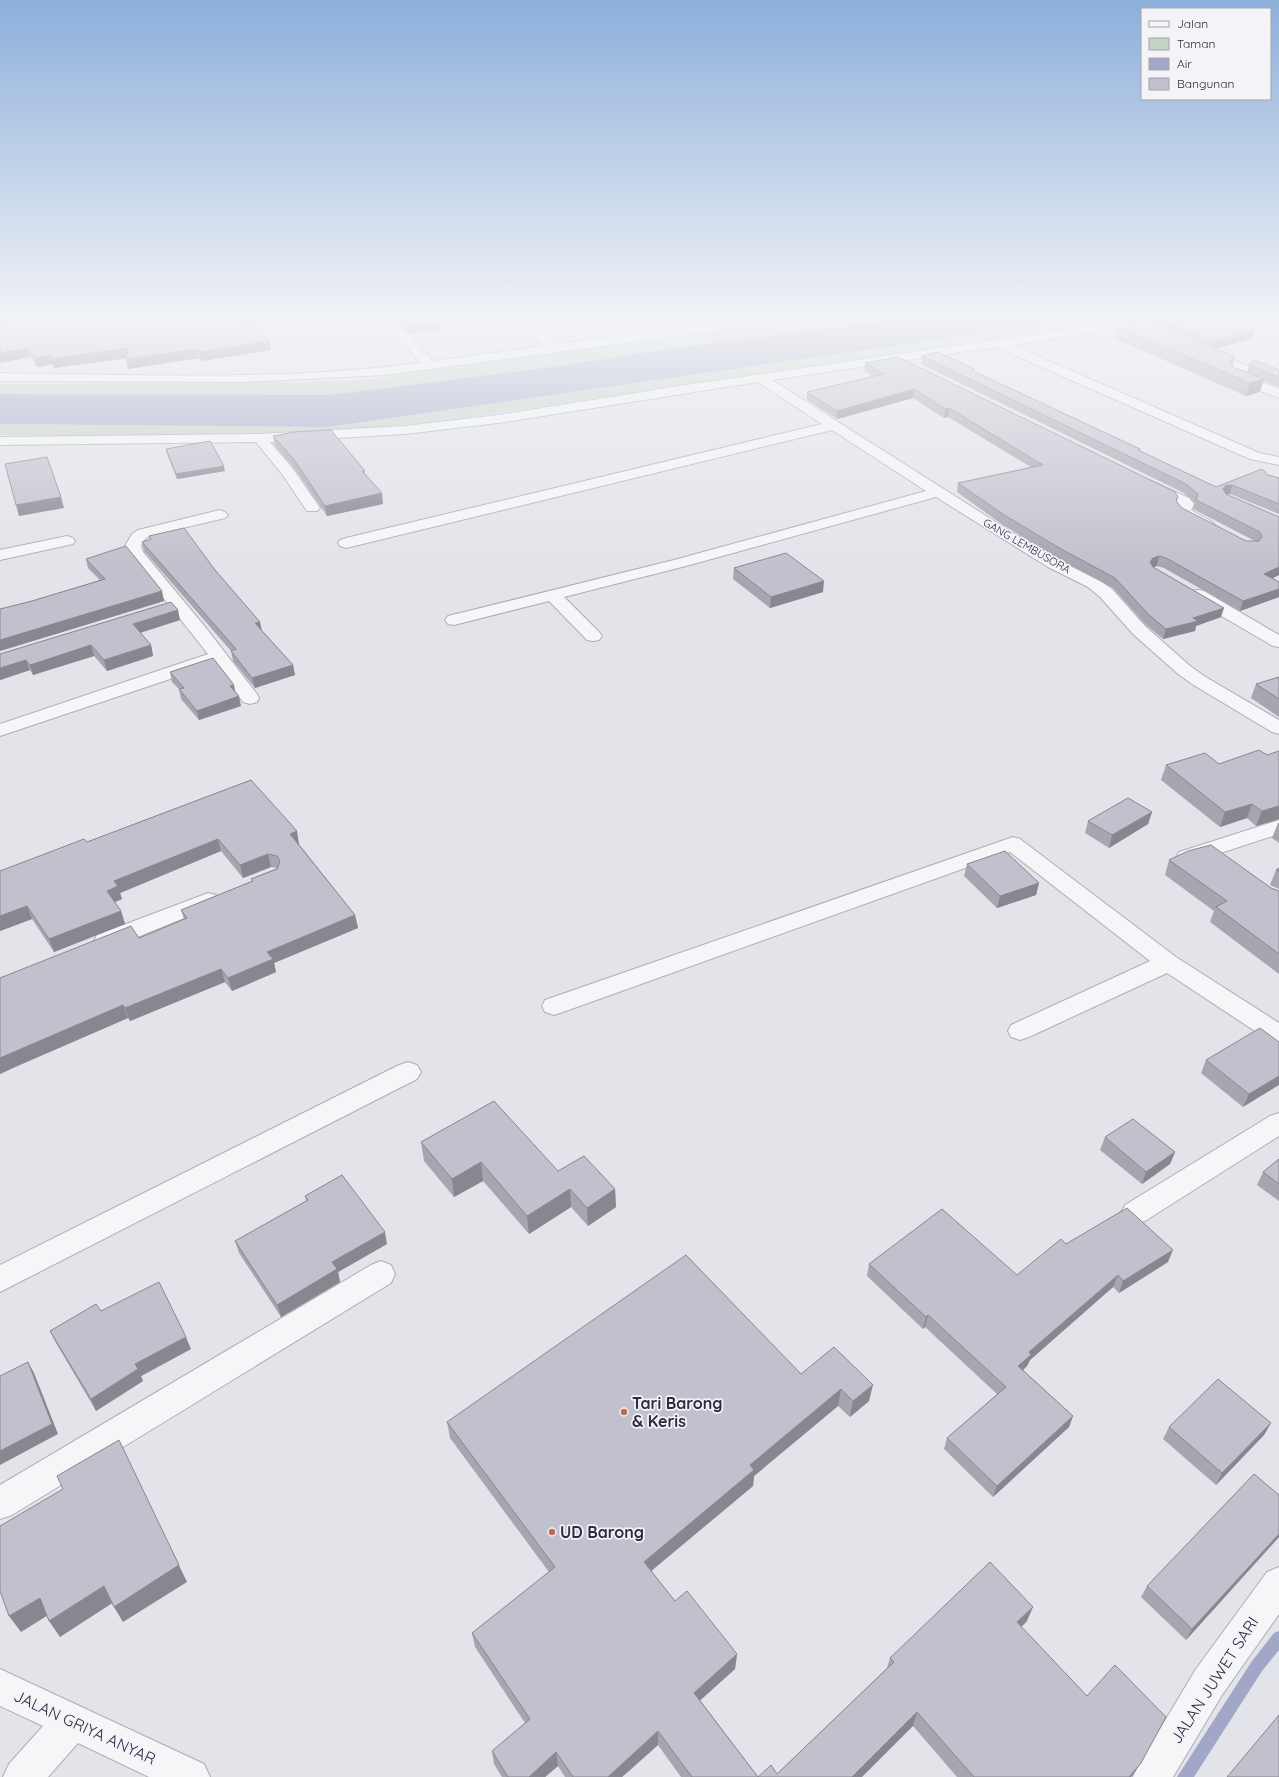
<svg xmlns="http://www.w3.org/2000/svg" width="1279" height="1777" font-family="Quicksand,sans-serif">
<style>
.green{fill:#c5d3c6}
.water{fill:#a2a7c7}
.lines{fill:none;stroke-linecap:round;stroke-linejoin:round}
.stream{fill:#a2a7c7;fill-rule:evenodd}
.minor-casing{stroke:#acadb7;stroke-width:2}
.minor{fill:#f6f6f9;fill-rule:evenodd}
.wall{fill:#a6a6b0}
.shaded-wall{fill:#878790}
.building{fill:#c1c1cd;stroke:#878790}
.poi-dot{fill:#c46954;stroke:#f3f3f8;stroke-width:1.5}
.labels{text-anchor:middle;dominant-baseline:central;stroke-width:3.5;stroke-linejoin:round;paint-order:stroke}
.far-street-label{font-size:11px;fill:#2c2d41;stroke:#f3f3f8}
.near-poi-label{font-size:16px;font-weight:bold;fill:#2c2d41;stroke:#f3f3f8;text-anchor:start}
.near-street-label{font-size:16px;fill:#2c2d41;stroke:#f3f3f8}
</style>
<rect width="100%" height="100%" fill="#e3e4ea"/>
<!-- green -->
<path class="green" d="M818 318H906L669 349 544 368 330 395 0 394V384L307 382 365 380 567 350Z
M1088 318H1154L950 348 824 364 464 418 360 429 328 432 147 436 0 435V424L325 427 342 425Z"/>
<!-- water -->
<path class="water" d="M906 318H1088L342 425 325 427 0 424V394L330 395 544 368 669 349Z"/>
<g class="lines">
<!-- stream -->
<path class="stream" d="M1279 1631V1650L1262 1671 1194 1777H1177L1252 1661 1274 1633Z"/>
<defs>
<path id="minor" d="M387 318 393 319 433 361 544 346 517 318H530L556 344 754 318H787L781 322 386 375 242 382 0 381V373C140 375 282 381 421 363L385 323 383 321Z
M1148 318H1179L1173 322 1012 345 1248 448 1259 453 1279 457V465L1250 459 996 347 772 380 1002 526 1060 561 1100 581 1112 589 1145 626 1189 665 1204 676 1279 720V734L1272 732 1192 684 1177 673 1133 634 1100 597 1088 587 1048 567 936 497 686 566 564 597 599 632 602 636 599 640 593 641 587 640 549 601 454 625 448 624 445 620 448 616 674 560 926 491 832 430 346 548 340 546 338 543 340 540 346 538 822 424 758 382 498 423 405 434 270 442 293 469 320 508 317 511H307L282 474 256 442 0 445V437L260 434 405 426 498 415 679 386Z
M1205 348 1248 366 1250 369 1242 375 1279 389V398L1232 380 1228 374 1234 369 1201 355 1199 352Z
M1151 481 1189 498 1194 504 1191 510 1212 522 1215 525 1212 528C1200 531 1181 520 1175 509L1178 504 1146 488 1144 485 1146 482Z
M220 510 225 512 228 515 225 518 149 536 144 540 141 546 143 552 206 628 257 694 259 698 257 702 250 704 243 702 215 664 0 736V724L208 654 130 556 125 546 132 534 138 530Z
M67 536 73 538 75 541 73 544 0 560V550Z
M1198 590 1204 591 1279 635V647L1273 646 1192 599 1190 595 1192 591Z
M1279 820V834L1187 864 1179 862 1176 857 1179 852Z
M1013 837 1020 839 1176 957 1279 1023V1044L1270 1041 1167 973 1029 1037 1020 1040 1011 1037 1008 1031 1011 1025 1150 961 1010 852 563 1012 554 1015 545 1012 542 1006 545 1000Z
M208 893 216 895 219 900 216 905 113 947 105 949 97 947 94 941 97 935Z
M408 1062 417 1065 421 1072 417 1079 0 1292V1265L399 1065Z
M1279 1113V1136L1145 1221 1135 1225 1125 1221 1121 1213 1125 1205 1270 1116Z
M381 1261 391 1265 395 1274 391 1283 12 1515 0 1519V1485L371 1265Z
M1279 1567V1614L1222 1695 1173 1777H1133L1139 1764 1196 1669 1267 1572Z
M0 1669 204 1764 210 1777H149L78 1743 48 1777H3L9 1764 43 1726 0 1706Z"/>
</defs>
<!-- minor casing -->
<use href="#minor" class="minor-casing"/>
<!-- minor -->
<use href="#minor" class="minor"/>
</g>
<!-- wall -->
<path class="wall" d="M326 318H377L332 325Z
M394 318H435L439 322 440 329 409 334Z
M1157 318 1255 329 1253 338 1214 349 1233 367 1247 373 1249 365 1279 370V387L1263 381 1260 392 1246 396 1114 338 1116 326 1155 325Z
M0 320 223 324 269 341 271 350 201 361 199 358 128 369 126 358 54 368 53 364 37 367 30 357 0 363Z
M922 356 974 369V372L1216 487 1268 475 1279 478V514L1230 494H1226L1279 517V575L1272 578 1279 582V597L1240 611 1164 568 1157 566 1153 567 1221 617 1196 626 1195 631 1163 639 1146 625 1113 588 1059 559 1003 525 957 492 958 483 1031 467 948 417 944 418 913 398 837 419 807 400V392L873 377 865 371V363L1178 496 1177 502 1182 508 1246 541H1255L1193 509 1195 503 1184 493 921 364Z
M273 436 365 471V475L383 504 327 516 294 468 275 446Z
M166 449 225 471 177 479 167 454Z
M149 536 215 570 262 631 293 665 295 675 255 688 233 661 231 651 144 551 142 542 150 540Z
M86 559 164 601 0 651V609L32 601 100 580 88 568Z
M734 568 823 592 770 608 733 579Z
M180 620 140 633 151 645 153 656 107 671 94 656 33 675 30 670 0 680V654Z
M170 672 235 692 241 706 199 720 181 699 179 689 172 682Z
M1279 677V717L1251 698 1256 684Z
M1267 755 1279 819 1256 826 1247 818 1220 827 1161 780 1166 765 1219 764Z
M251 780 299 844 355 915 358 928 274 963 276 972 232 991 225 982 130 1021 128 1018 15 1067 0 1074V978L139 938 184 919 181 910 252 881 251 879 277 868 271 867 243 878 221 851 120 893 122 899 115 902 121 911 125 924 54 952 32 919 0 931V871L87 842Z
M1152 812 1148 824 1109 848 1085 833 1088 821Z
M1278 823H1279V843L1272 838Z
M1169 860 1279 891V974L1210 922 1214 911 1165 875Z
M967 864 1039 883 1036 895 997 908 964 876Z
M1279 868V889L1270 885 1276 870Z
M1279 1042 1243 1107 1201 1073 1206 1060Z
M1105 1137 1175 1152 1170 1164 1142 1184 1100 1150Z
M421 1142 558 1171 615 1189 616 1207 588 1226 571 1207 529 1234 483 1181 454 1197 424 1161Z
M1279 1159V1201L1257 1185 1263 1172Z
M305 1196 387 1244 338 1272 340 1282 281 1317 239 1253 235 1241 306 1201Z
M1066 1244 1168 1262 1119 1293 1113 1287 1030 1360 1027 1366 1023 1370 1073 1416 1069 1427 993 1497 944 1449 947 1438 997 1394 925 1327 923 1329 867 1276 869 1264 1017 1275Z
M101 1311 191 1349 141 1376 143 1381 96 1411 56 1343 50 1331Z
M834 1347 869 1401 850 1417 838 1406 754 1476 753 1486 651 1571 675 1601 737 1654 735 1669 700 1700 758 1777H681L658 1745 622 1777H565L558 1766 545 1777H502L494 1764 492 1751 525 1723 475 1647 472 1633 549 1572 450 1438 447 1422 801 1374Z
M1271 1423 1264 1435 1216 1485 1163 1439 1169 1427Z
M1279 1495V1537L1186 1640 1141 1597 1147 1586Z
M1027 1621 1021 1627 1131 1777H957L913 1726 777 1774 887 1668 890 1658Z"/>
<!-- shaded-wall -->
<path class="shaded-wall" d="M331 318H377L332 325Z
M439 322 440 329 409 334V327Z
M1255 329 1253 338 1212 350 1214 341Z
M269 341 271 350 201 361 199 352Z
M28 348 30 357 0 363V353Z
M128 348 130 358 54 368 53 364 37 367 35 358 51 355Z
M197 349 199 358 128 369 126 359Z
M1235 357 1231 370 1230 362Z
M1264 379 1260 392 1246 396 1250 383Z
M914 389 913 398 837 419V411Z
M949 408 948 417 944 418 945 409Z
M224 466 225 471 177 479 176 474Z
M1226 485H1232L1230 494 1224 495 1223 489Z
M382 493 383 504 327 516 325 506Z
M61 497 64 508 19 516 16 505Z
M1159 556 1157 566 1151 568 1150 562 1153 558Z
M1279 567V575L1261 584 1264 574Z
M824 581 823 592 770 608 771 597Z
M1279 589V597L1240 611 1243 601Z
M162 591 164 601 0 651V640Z
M1224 608 1221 617 1196 626 1195 631 1163 639 1166 629 1193 618Z
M178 610 180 620 136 634 133 624Z
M260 622 262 631 255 623Z
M91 645 94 656 33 675 30 665Z
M151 645 153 656 107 671 104 660Z
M26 660 30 670 0 680V668Z
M293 665 295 675 255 688 252 678Z
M234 685 236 695 230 686Z
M239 696 241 706 199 720 197 711Z
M1252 804 1247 818 1220 827 1225 812Z
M1279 806V819L1256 826 1262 811Z
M1152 812 1148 824 1109 848 1112 835Z
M297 831 299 844 293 847 290 834Z
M218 839 221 851 120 893 122 899 111 904 107 891 114 881Z
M268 854 271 867 243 878 240 865Z
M1039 883 1036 895 997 908 1000 896Z
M27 906 32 919 0 931V916Z
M121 911 125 924 54 952 49 939Z
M355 915 358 928 274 963 276 972 232 991 228 978 267 952Z
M221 969 225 982 130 1021 125 1008Z
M123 1005 128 1018 15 1067 0 1074V1058Z
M1279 1076V1085L1243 1107 1249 1094Z
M1175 1152 1170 1164 1142 1184 1146 1172Z
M481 1162 483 1181 454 1197 452 1179Z
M570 1189 571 1207 529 1234 527 1216Z
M615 1189 616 1207 588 1226 587 1208Z
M385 1232 387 1244 338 1272 340 1282 281 1317 277 1305 332 1262Z
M1173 1250 1168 1262 1119 1293 1123 1281Z
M1118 1275 1113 1287 1030 1360 1027 1366 1014 1378 1018 1366 1029 1352Z
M928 1315 925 1327 923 1329 926 1317Z
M186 1337 191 1349 141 1376 143 1381 96 1411 91 1399 135 1364Z
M28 1362 34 1373 58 1434 0 1465V1451Z
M873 1385 869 1401 850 1417 853 1401Z
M841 1389 838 1406 754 1476 753 1486 644 1577V1562L750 1465Z
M1073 1416 1069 1427 993 1497 997 1486Z
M1271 1423 1264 1435 1216 1485 1222 1473Z
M127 1458 187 1582 123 1622 114 1607Z
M1279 1534V1537L1186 1640 1192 1629Z
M104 1586 114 1602 60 1637 49 1621Z
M40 1598 50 1614 21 1632 9 1616Z
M1033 1607 1027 1621 1011 1637 1017 1622Z
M737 1654 735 1669 694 1706V1693Z
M917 1712 913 1726 862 1777H852Z
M658 1731V1745L622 1777H608Z
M556 1752 558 1766 545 1777H529Z
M1141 1763 1132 1776 1131 1777H1129Z"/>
<!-- building -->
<path class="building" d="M13 318H219L223 324 252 320 269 341 199 352 197 349 126 359 128 348 52 359 51 355 35 358 28 348 0 353V320Z
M400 318H435L439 322 409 327Z
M1157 318 1165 319 1169 318H1227L1255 329 1214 341Z
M1141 319 1235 357 1230 362 1233 367 1264 379 1250 383 1116 326Z
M937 352 974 369 971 370 1140 449 1138 450 1216 487 1262 469 1268 475 1279 478V504L1232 485H1226L1223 489 1226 494 1279 517V567L1264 574 1279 582V589L1243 601 1166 558 1159 556 1153 558 1150 562 1153 567 1224 608 1193 618 1198 621 1166 629 1149 615 1115 578 1061 549 1004 515 958 483 1043 465 949 408 945 409 914 389 837 411 807 392 884 374 865 363 898 357 1175 492 1178 496 1176 501 1182 508 1246 541H1259L1262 537 1260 532 1196 500 1198 494 1186 484 922 356Z
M1254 360 1279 370V377L1249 365Z
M331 430 365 471H362L382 493 325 506 293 458 273 436 295 432Z
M210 441 224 466 176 474 166 449Z
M47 457 61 497 16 505 5 464Z
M184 528 215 570 260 622 255 623 293 665 252 678 231 651 236 649 142 542 151 539 149 536Z
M126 546 162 591 0 640V609L32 601 105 579 86 559Z
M786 553 824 581 771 597 734 568Z
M171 602 178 610 133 624 151 645 104 660 91 645 30 665 26 660 0 668V654Z
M213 658 234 685 230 686 239 696 197 711 179 689 184 688 170 672Z
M1279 677V699L1256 684Z
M1259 750 1267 755 1279 751V806L1262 811 1252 804 1225 812 1166 765 1205 753 1219 764Z
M251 780 297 831 290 834 355 915 267 952 273 959 228 978 221 969 125 1008 123 1005 0 1058V978L131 926 139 938 187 918 181 910 253 881 251 879 277 869 280 861 277 856 268 854 240 865 218 839 114 881 118 886 107 891 121 911 49 939 27 906 0 916V871L84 839 87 842Z
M1128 798 1152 812 1112 835 1088 821Z
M1211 845 1271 888 1279 891V954L1216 907 1227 901 1169 860 1188 851Z
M1005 851 1039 883 1000 896 967 864Z
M1279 868V871L1276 870Z
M1260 1028 1279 1042V1076L1249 1094 1206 1060Z
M494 1101 558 1171 584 1156 615 1189 587 1208 570 1189 527 1216 481 1162 452 1179 421 1142Z
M1133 1119 1175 1152 1146 1172 1105 1137Z
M1279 1159V1184L1263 1172Z
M342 1175 385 1232 332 1262 337 1269 277 1305 235 1241 308 1200 305 1196Z
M1127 1208 1173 1250 1123 1281 1118 1275 1029 1352 1031 1355 1018 1366 1073 1416 997 1486 947 1438 1006 1387 928 1315 926 1317 869 1264 942 1209 1017 1275 1061 1239 1066 1244Z
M686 1255 801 1374 834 1347 873 1385 853 1401 841 1389 750 1465 754 1470 644 1562 675 1601 687 1591 737 1654 694 1693 758 1777H692L658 1731 608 1777H573L556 1752 529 1777H508L492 1751 530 1719 472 1633 555 1567 447 1422Z
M159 1282 186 1337 135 1364 138 1369 91 1399 50 1331 96 1304 101 1311Z
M28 1362 52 1424 0 1451V1376Z
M1218 1379 1271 1423 1222 1473 1169 1427Z
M119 1440 179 1565 114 1607 104 1586 49 1621 40 1598 9 1616 0 1591V1526L63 1489 57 1476Z
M1254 1474 1279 1495V1534L1192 1629 1147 1586Z
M990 1562 1033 1607 1017 1622 1087 1696 1115 1665 1166 1717 1141 1763 1129 1777H974L917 1712 852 1777H758L771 1765 777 1774 894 1662 890 1658Z
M1279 1715V1777H1227Z"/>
<!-- sky -->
<linearGradient id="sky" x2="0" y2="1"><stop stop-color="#8cafdb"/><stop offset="0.56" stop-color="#f2f3f6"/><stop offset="1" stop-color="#f2f3f6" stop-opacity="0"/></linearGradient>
<rect width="1279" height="567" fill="url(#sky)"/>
<!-- markers -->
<g class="poi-dot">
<circle cx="624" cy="1412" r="4"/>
<circle cx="552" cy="1532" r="4"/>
</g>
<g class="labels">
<!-- far-street labels -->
<g class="far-street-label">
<text transform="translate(1027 546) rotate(30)">GANG LEMBUSORA</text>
</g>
<!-- near-poi labels -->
<g class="near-poi-label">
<text x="632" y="1403">Tari Barong<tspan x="632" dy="18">&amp; Keris</tspan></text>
<text x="560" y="1532">UD Barong</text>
</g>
<!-- near-street labels -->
<g class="near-street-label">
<text transform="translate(1214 1680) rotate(-57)">JALAN JUWET SARI</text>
<text transform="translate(85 1727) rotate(25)">JALAN GRIYA ANYAR</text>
</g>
</g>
<!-- legend -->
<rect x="1141" y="8" width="130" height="92" fill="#f3f3f8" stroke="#a3a4af"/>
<rect x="1149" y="21" width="20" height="6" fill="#f6f6f9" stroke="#a3a4af"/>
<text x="1177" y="28" font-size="12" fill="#2c2d41">Jalan</text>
<rect x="1149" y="38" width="20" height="12" fill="#c5d3c6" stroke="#a3a4af"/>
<text x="1177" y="48" font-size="12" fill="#2c2d41">Taman</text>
<rect x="1149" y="58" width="20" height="12" fill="#a2a7c7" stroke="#a3a4af"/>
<text x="1177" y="68" font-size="12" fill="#2c2d41">Air</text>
<rect x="1149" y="78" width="20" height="12" fill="#c1c1cd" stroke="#a3a4af"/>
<text x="1177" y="88" font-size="12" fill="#2c2d41">Bangunan</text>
</svg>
